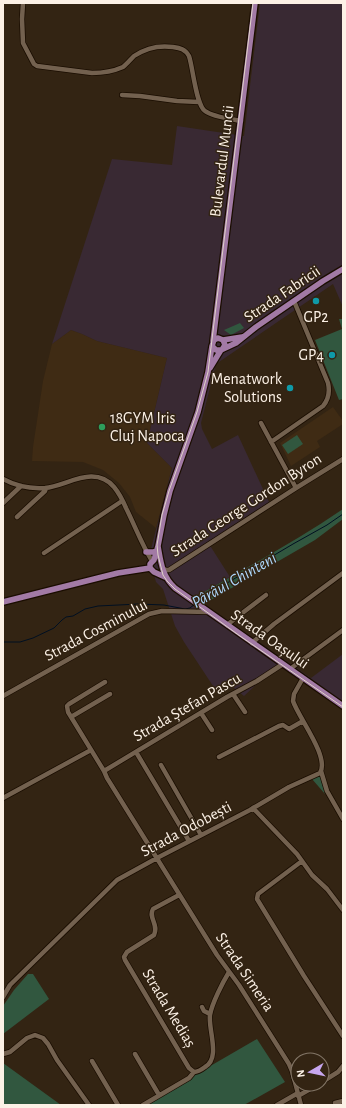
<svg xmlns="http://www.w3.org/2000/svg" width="346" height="1108" font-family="'Alegreya Sans',sans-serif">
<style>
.built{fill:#3f2b14}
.industrial{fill:#392933}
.green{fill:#31573f}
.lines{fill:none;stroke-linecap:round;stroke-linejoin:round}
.stream{stroke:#000f21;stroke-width:1}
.minor-casing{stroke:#1a0d00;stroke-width:6}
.major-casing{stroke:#1a0d00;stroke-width:8}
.minor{stroke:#73614f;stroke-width:4.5}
.major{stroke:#a27aa5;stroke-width:5.5}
.tram{stroke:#e0d4c8;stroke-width:1}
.culture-dot{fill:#0f9aa8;stroke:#332413;stroke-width:1.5}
.leisure-dot{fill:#2e9e5b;stroke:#332413;stroke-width:1.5}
.labels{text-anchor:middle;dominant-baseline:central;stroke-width:3;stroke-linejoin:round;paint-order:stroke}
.street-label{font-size:16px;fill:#fcf1e6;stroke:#332413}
.poi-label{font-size:16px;fill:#fcf1e6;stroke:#332413;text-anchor:end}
.water-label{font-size:17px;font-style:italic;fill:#add7fb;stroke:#332413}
</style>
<rect width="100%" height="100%" fill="#332413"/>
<!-- built -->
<path class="built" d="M71 330 82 334 97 341 167 358 147 443 172 468 156 528 136 512 130 497 119 483 103 470 83 462 32 461 33 447 43 381 52 344Z
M333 407 343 421V424L317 441 320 447 291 466 280 443Z"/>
<!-- industrial -->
<path class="industrial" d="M260 3H343V307L333 284 216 364 201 423 202 429 212 449 238 435 269 502 209 544 230 577 197 596 204 604 311 678 343 654V702L311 680 278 664 244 696 234 688 225 690 215 689 184 642 175 626 163 589 156 582 153 571 150 564 151 549 172 468 147 443 167 358 97 341 82 334 71 330 52 344 112 159 172 165 177 126 244 136Z"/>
<!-- green -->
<path class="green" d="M339 319H343V399L339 400 315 340 342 329Z
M240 323 244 328 231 335 224 330Z
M297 435 303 444 288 454 282 445Z
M343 509V519L315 540 204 604 197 596C246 568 296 541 343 509Z
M320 775 325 794 312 779Z
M28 974H33L49 999 3 1034V1006L14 990Z
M257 1039 285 1082 244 1105H143Z
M3 1063 61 1105H3Z"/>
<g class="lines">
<!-- stream -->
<path class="stream" d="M199 601 222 586 293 544 327 525 343 514
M3 642H20L33 638 54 628 62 620 66 617 73 616 85 609 98 606 139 604 164 605 185 609 190 608 195 604"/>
<defs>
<path id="minor" d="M23 3 22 19 23 43 34 64 37 66 92 73C101 73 114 71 123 67 127 64 130 60 134 56 146 48 159 45 173 47 180 48 185 49 189 56 193 68 196 105 205 111 213 117 231 119 241 121
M122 95 140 96 177 101 199 102
M261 423 296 488
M271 442 323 406C329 399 330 392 328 383L294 301
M3 479C16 486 30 489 45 488 67 486 94 464 114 487 119 493 123 501 126 508 135 526 142 545 152 561
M3 503 21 486
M17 517 45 491 46 488
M44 553 122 501
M163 569 166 570H169L296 488 343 459
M227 625 241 614 266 595
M252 643 274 624 343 573
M290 669 343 630
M105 682 69 704 67 706 68 712 104 771 107 778 217 955 239 985 289 1064 292 1071 301 1105
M233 694 245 712
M3 696 149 614 162 611 209 612
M201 713 212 730
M71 717 110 694
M136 752 189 841
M219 757 279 726 283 725 289 729 303 721
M161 765 201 835
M104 771 227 697 257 681 283 664
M321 771 327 791 343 819
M3 798 91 750
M253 808 297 854 312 875 327 889 343 910
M302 861 258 894 257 899 304 976 343 1036
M179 895 153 909C148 918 159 924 154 935L127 952 124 957 125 960 189 1068 194 1072
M3 997 10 985 117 880 157 858 250 810 289 787 320 773C330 757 298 717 293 701L294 694 303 678
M202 1007 204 1011 210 1014
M3 1054 10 1052 27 1038 35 1035 43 1038 48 1044 57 1060 89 1105
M135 1054 159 1095
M92 1061 118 1105
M322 1082 338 1072 343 1066
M298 1096 319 1084
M335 1103 343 1101
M143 1105 189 1078 194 1072C198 1072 201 1070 205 1067 221 1058 208 1030 210 1015 212 1003 223 982 229 972
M277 1105 298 1093"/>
<path id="major" d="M223 340 242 337
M213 341 255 3
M223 348 225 345 223 340 218 338 214 340 212 346 216 350H221L236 343 256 327 323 281 343 269
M210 368 221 350
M158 546C161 563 162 576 175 588L343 706
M146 552H153L156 551
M150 568V564L154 560 158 546 164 515 170 491 198 412 208 372 212 346
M150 568 154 572 165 577
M3 602 118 573 150 568"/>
</defs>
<!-- minor casing -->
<use href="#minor" class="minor-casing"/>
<!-- major casing -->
<use href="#major" class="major-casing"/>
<!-- minor -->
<use href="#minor" class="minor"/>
<!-- major -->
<use href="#major" class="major"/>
<!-- tram -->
<path class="tram" d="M253 3 208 372 197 412 169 491 162 515 157 545 158 555 163 575 167 581 175 589 240 636 343 707"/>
</g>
<!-- markers -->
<g class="culture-dot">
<circle cx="316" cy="301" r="4"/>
<circle cx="332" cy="355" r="4"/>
<circle cx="290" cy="388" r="4"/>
</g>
<circle class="leisure-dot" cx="102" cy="427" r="4"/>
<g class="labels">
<!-- street labels -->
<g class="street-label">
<text transform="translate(222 161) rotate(-83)">Bulevardul Muncii</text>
<text transform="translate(282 294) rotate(-34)">Strada Fabricii</text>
<text transform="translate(246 505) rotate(-33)">Strada George Gordon Byron</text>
<text transform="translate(96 630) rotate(-28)">Strada Cosminului</text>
<text transform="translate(270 639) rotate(35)">Strada Oașului</text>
<text transform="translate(187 707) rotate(-30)">Strada Ștefan Pascu</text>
<text transform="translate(186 829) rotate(-28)">Strada Odobești</text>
<text transform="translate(245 972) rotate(56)">Strada Simeria</text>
<text transform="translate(169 1008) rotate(59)">Strada Mediaș</text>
</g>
<!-- poi labels -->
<g class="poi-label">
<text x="316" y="317" text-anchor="middle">GP2</text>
<text x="324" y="355">GP4</text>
<text x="282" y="379">Menatwork<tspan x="282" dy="18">Solutions</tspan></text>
<text x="110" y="418" text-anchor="start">18GYM Iris<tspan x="110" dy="18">Cluj Napoca</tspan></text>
</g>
<!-- water labels -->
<g class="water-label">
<text transform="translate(234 580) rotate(-30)">Pârâul Chinteni</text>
</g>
</g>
<!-- border -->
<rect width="346" height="1108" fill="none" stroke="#fcf1e6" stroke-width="8"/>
<!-- north arrow -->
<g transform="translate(310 1072) rotate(261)"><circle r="19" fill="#332413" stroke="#837667"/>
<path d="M0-3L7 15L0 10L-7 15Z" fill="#c7a6ef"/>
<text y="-6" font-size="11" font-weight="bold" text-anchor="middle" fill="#fcf1e6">N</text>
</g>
</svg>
